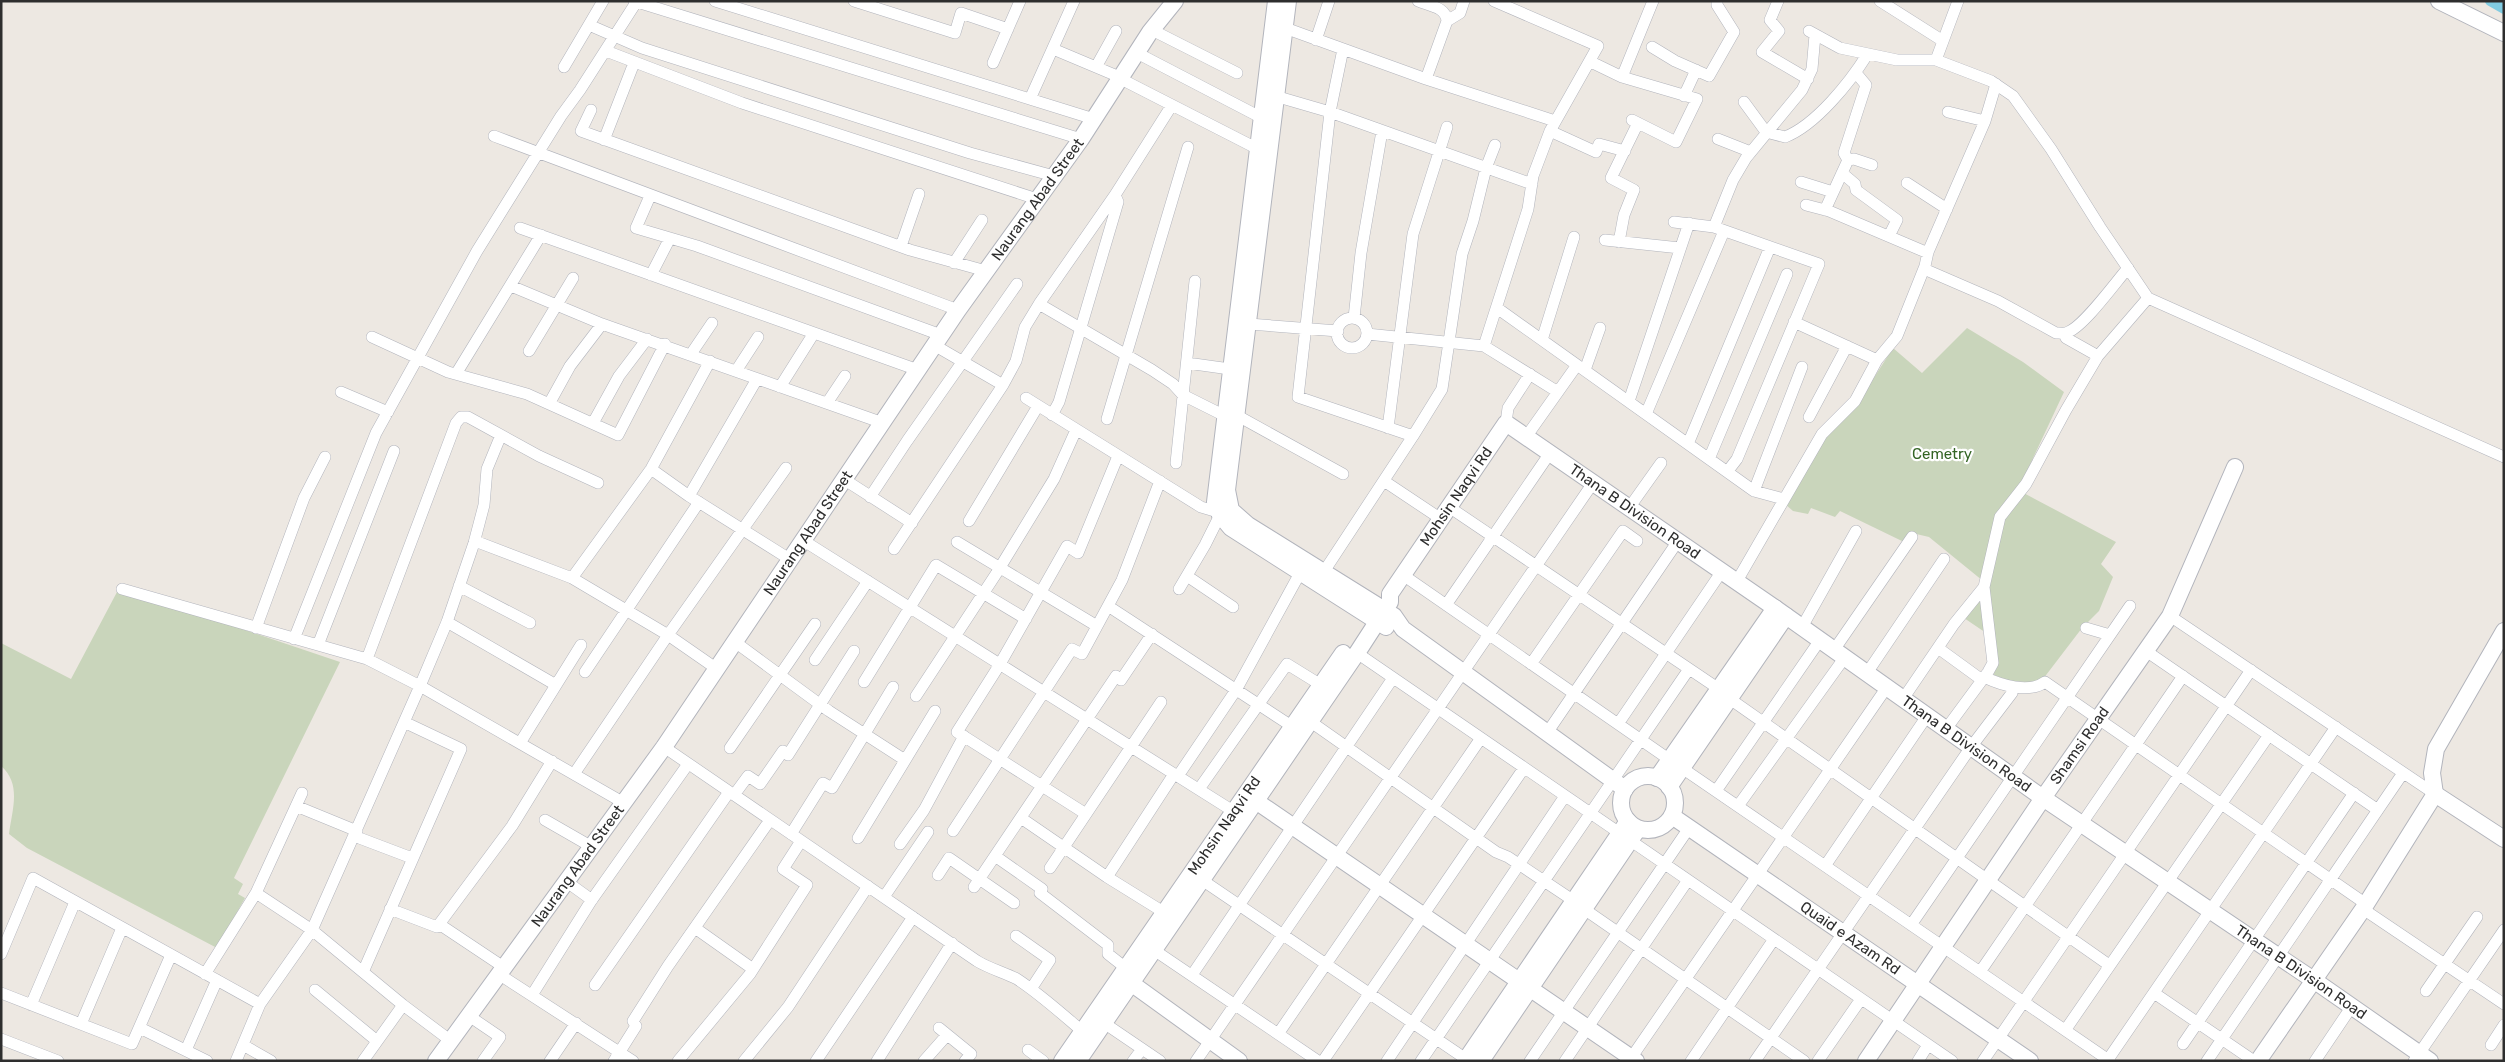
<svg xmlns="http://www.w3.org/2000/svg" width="2505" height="1062" font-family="Rubik,sans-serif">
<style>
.cemetery{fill:#c9d5bb}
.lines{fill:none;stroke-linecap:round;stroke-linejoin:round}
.canal{stroke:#82cce2;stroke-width:10}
.street-casing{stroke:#b2b4bc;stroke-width:12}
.secondary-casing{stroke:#b2b4bc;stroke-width:18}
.street{stroke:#fff;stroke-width:11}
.secondary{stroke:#fff;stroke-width:16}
.labels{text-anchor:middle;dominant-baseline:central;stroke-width:4.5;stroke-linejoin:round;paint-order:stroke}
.street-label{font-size:15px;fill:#2e2e2e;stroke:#fff}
.park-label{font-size:15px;fill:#336424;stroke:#fff}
</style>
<rect width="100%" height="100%" fill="#ede8e2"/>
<!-- cemetery -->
<path class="cemetery" d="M1967 328 2023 362 2064 392 2018 490 2116 542 2101 564 2113 577 2099 611 2082 628 2040 683 2010 681 1994 675 1995 658 1992 637 1964 618 1988 585 1929 537 1912 533 1904 542 1840 511 1835 517 1811 508 1808 514 1793 511 1785 504 1824 437 1857 404 1893 348 1922 373Z
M117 592 242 629 340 662 234 878 243 884 238 894 245 898 217 948 27 848 9 834C12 810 22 784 1 766V643L71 679Z"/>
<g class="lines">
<!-- canal -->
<path class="canal" d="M2490 1 2504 9"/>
<defs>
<path id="street" d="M634 1 1081 139
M715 1 1094 119
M854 1 955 33 961 13 1008 29
M1418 1C1430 6 1446 7 1447 21L1426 79
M1778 1 1770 20 1779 31 1762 52 1808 79
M1880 1 1943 41
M1447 21 1460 13 1464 1
M589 25 642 48 970 153 1054 176
M1285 28 1426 79 1555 121
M1152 30 1237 73
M1809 31 1840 48 1897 60H1936L1991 81 2013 96 2051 149 2100 227 2148 298 2504 457
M1316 40 1329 1
M1652 47 1675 61 1709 76 1734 32 1717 5V1
M1053 49 1122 78
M1343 49 1330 112 1298 397 1413 436
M606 51 742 103 1037 199
M1137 53 1262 118
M1936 60 1958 1
M1591 62 1622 77 1697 99 1676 142 1632 120
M993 63 1020 1
M564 67 603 1
M1096 67 1116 31
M1622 77 1653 1
M1121 79 1258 149
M1275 96 1330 112 1532 184
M1684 96 1696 70
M1030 99 1074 1
M1744 102 1766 132 1785 137C1816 125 1850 82 1867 55
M591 110 581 131 910 250 986 271
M1948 112 1985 121
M1550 131 1596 152 1599 144 1625 151
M494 136 958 310
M1718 139 1751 152
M604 140 634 63
M1848 160 1854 159 1872 165
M1842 173 1855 184 1856 190 1897 220 1889 236
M1801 182 1833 192
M1907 183 1947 209
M650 196 636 228 697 246 941 335
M1806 205 1829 211 1928 253
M1825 210 1848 160 1844 153 1866 85 1856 73
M1674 222 1714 227 1819 264 1737 459 1727 472
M1714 227 1733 180 1746 158 1802 90 1812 69 1815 35
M520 228 918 370
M1605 240 1680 248
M1619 242 1624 215 1634 190 1611 178 1638 123
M901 246 919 194
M954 263 982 220
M1924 269 1998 301 2056 333C2059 333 2065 334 2068 332 2084 326 2115 283 2128 268
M651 275 670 238
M511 286 602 324 883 423
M1039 304 1152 370 1173 384 1183 395 1231 419
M1497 308 1754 491 1784 499
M1354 318 1361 253 1382 131
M1337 333a15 15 0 1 1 30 0a15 15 0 1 1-30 0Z
M1794 322 1877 360
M1249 324 1338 331
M2064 333 2066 338 2098 356
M1367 334 1484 346 1558 392
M372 337 448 372 527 394 618 435 665 344
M1542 340 1574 237
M934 345 1003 385
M1484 346 1528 209 1533 176 1550 131 1598 46 1494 1
M529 351 573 278
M691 354 712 323
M1187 363 1237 370
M1585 370 1600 328
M736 371 758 337
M456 374 541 235
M780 387 814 333
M341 392 388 412
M1026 398 1201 507 1218 512
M1629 401 1689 223
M827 403 845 376
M549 404 570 366 602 324
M1646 414 1724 231
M1052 415 1059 402 1118 202 1115 195
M1238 416 1343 474
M1809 417 1847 346
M1107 419 1188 147
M593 423 619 376 647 339
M1506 423 1508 408 1530 374
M1388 428 1413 234 1447 127
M1526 437 1577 365
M1688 444 1770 247
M1709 459 1787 274
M1176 463 1195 281
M651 469 689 496 791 560
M845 480 912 523
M1384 481 1441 519
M1754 491 1802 367
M689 496 757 379
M870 497 907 441 1017 284
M1449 507 1719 689
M1629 508 1661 463
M969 521 1038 406
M475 541 572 578 668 635 717 669
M804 541 1233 811
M957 542 1097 626
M894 549 1003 385 1016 361 1025 327 1039 304 1115 195 1172 105
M1323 573 1413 436 1442 389 1462 254 1473 221 1486 168 1495 145
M1403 575 1670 760
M1187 576 1233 607
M572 578 651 469 710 361
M1737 581 1822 434 1855 401 1877 360 1897 336 1925 266 1928 252 1985 121 1996 84
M459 586 530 623
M122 589 367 659 420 686 624 803
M1179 589 1205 545 1220 515
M1446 605 1550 453
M1108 606 1293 727
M2170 616 2435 794
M447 622 556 685
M1802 627 1856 531
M256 628 304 498 325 457
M2086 628 2110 635
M294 639 376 433 477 251 561 116 580 90 637 1
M735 642 829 711 905 760
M318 645 394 451
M1938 648 1982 680
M1834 650 1912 537
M2146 651 2378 810
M1357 653 1952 1061
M367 659 456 423 461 417H468L539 456 598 483
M815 660 868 581
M1531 664 1623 531 1637 541
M585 672 699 502
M1867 673 1944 559
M1984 677C2001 685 2029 694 2045 682L2366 904
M864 682 936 565 1026 619
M916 696 996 574 1054 479 1076 430
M1730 699 2109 965
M1903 699 1954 624 1984 587 2000 517 2026 484 2066 410 2098 356 2148 298
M1311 722 1496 852 1508 857 1574 901
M1618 724 1722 571
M1946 729 1988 672 1993 663 1984 587
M1547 733 1678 541
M520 743 581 645
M664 747 977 961C990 969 1006 973 1017 979 1040 994 1061 1013 1082 1031
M730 748 815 624
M1682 768 2110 1061
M574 774 668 635 786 468
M1178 776 1236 690 1300 573
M1199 789 1287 664 1321 685
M1716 791 1820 640
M734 795 748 776 760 784 783 751 788 755 854 651
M296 806 357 831
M1738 806 1845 657
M1086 814 957 732 1000 664 1067 546 1078 553 1118 456
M1021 818 1107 877 1165 913
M545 820 592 847
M953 831 1072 649 1082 654 1122 580 1160 481
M791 834 823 783 832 788 893 687
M354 836 412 858
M858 838 935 711
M900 844 924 810 964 736
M995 856 1042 889 1040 893 1108 945V954L1127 969
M1825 866 1927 716
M1050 868 1161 702
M938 875 949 858 1014 903
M1107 877 1174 774
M1202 880 1466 1059
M567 882 592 900
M974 887 1116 676 1121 680 1152 634
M256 893 312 930 403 1005 451 1041
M884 897 928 832
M390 909 437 927 512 826 552 761
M1584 909 1804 1061
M2363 909 2504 1004
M439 924 505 968
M1911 925 2130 606
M695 928 753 969
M1016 936 1050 960 1031 989
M1154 950 1318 1061
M1 954 33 878 260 1004
M363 972 461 749 404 722
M1980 972 2183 676
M205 974 256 893 302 793
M500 975 633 1061
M1192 975 1393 678
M595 985 729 792
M315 990 377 1041
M2426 991 2477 917
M1 993 132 1044 171 955
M2154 993 2254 1061
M532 995 591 901 688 764
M31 1005 75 902
M469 1016 500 1037 483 1061
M1104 1023 1160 1061
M81 1024 122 928
M140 1028 207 1061
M939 1028 971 1054 965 1061
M2066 1029 2269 735
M1278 1034 1481 738
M1 1039 58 1061
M2183 1044 2354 793
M243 1045 271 1061
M2491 1045 2504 1025
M186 1050 217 980
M1028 1050 1043 1061
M236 1061 260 1004 312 930 420 686 447 622 474 543 484 505 487 469 501 435
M363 1061 403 1005
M550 1061 576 1023
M614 1061 636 1026 633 1021 668 966 770 820
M678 1061 750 974 807 885 783 869 801 841
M744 1061 788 1007 868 886
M816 1061 913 917
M877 1061 952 943
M924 1061 947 1035
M1133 1061 1142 1049
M1196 1061 1593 483
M1323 1061 1524 768
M1387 1061 1565 796
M1421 1061 1689 669
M1530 1061 1689 828
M1565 1061 1688 880
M1629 1061 1887 687
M1691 1061 1774 939
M1755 1061 1971 747 2012 693 2013 687
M1818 1061 1861 999
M1918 1061 1928 1045
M1983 1061 2251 670
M2107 1061 2336 727
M2207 1061 2403 773
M2315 1061 2352 1006
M2414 1061 2504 930"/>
<g id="secondary">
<path d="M1276 1 1215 502 1220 515 1231 528 1386 627"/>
<path d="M1288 1 1227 490 1231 510 1248 525 1394 616 1403 629 1625 789"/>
<path d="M2439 1 2504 33"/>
<circle cx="1648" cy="803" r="27"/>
<path d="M1657 778 1775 608"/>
<path d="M1669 787 1786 616"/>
<path d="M2435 794 2504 839"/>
<path d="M1247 795 1636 1061"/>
<path id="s1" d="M1672 816 2030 1061"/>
<path d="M1124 978 1239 1061"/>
<path id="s2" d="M436 1061 664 747 958 310 1081 139 1150 32 1175 1"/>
<path id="s3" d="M1062 1061 1343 653"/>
<path id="s4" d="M1078 1061 1357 653 1390 602V594L1506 423 1775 608 2043 798 2315 981 2430 1061"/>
<path d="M1465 1061 1628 821"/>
<path d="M1481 1061 1638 829"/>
<path id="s5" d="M1866 1061 2043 798 2170 616 2235 467"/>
<path d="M2258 1061 2363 909 2435 794 2432 773 2436 749 2504 631"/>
</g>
</defs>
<!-- street casing -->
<use href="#street" class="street-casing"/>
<!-- secondary casing -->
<use href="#secondary" class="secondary-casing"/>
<!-- street -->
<use href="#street" class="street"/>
<!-- secondary -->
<use href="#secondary" class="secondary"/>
</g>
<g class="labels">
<!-- street labels -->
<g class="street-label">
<text stroke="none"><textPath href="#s2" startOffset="1051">Naurang Abad Street</textPath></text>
<text stroke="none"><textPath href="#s4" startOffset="681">Mohsin Naqvi Rd</textPath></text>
<text stroke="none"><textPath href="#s4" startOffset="926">Thana B Division Road</textPath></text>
<text stroke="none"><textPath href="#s2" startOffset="646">Naurang Abad Street</textPath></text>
<text stroke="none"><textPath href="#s4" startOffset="1331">Thana B Division Road</textPath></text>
<text stroke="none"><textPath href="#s5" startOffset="381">Shamsi Road</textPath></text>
<text stroke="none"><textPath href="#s3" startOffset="286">Mohsin Naqvi Rd</textPath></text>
<text stroke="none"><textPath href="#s2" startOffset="241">Naurang Abad Street</textPath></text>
<text stroke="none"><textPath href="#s1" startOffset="216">Quaid e Azam Rd</textPath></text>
<text stroke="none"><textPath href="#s4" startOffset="1736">Thana B Division Road</textPath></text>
</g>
<!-- park labels -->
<g class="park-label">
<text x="1942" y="454">Cemetry</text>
</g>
</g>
<!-- border -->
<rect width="2505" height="1062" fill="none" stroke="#2e2e2e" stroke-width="5"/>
</svg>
